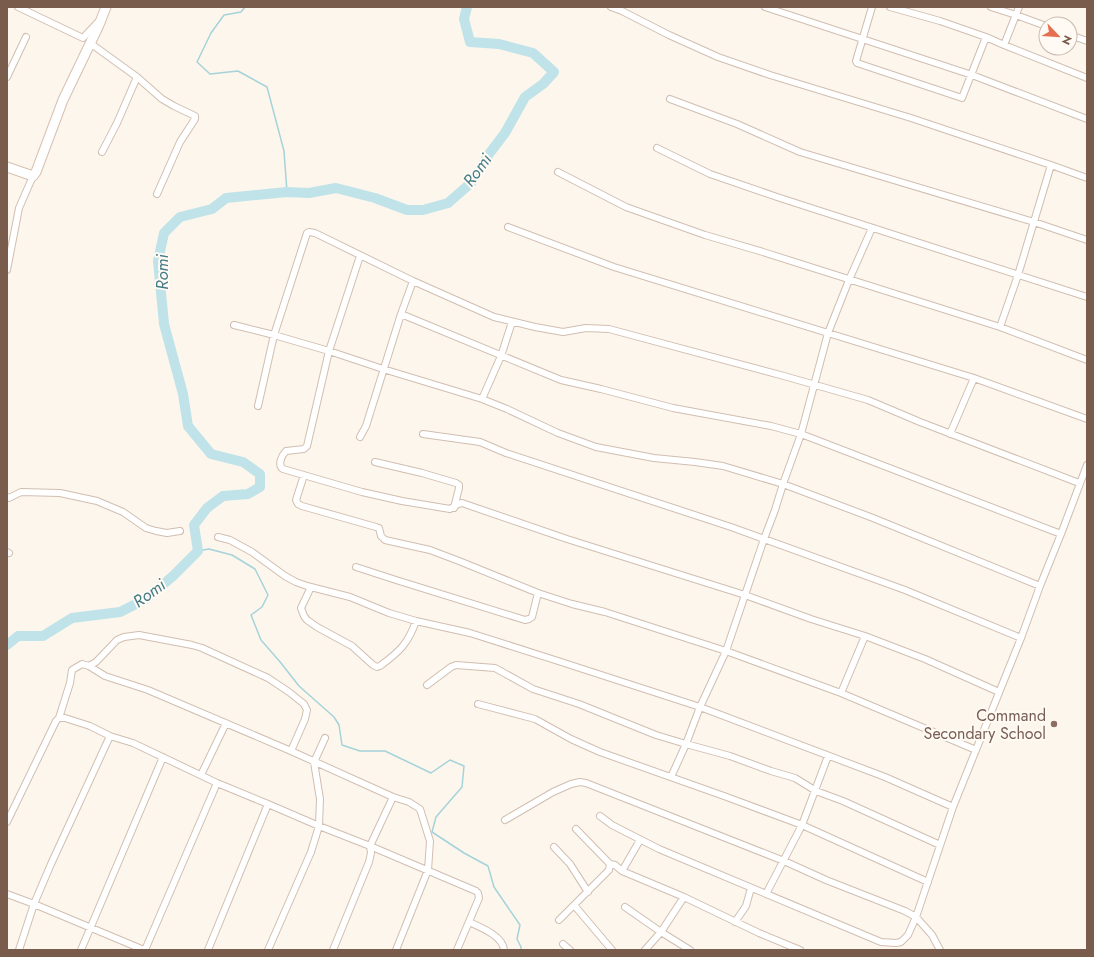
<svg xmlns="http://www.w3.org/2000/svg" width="1094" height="957" font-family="Jost,sans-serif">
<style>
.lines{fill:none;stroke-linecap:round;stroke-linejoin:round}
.stream{stroke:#a5d3da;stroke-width:1.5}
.river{stroke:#bfe3e8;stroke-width:10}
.street-casing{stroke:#d1beb0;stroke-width:8}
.secondary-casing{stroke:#d6c0b0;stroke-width:11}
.street{stroke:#fff;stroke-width:6}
.secondary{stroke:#fff;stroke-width:9}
.education-dot{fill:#8d6e63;stroke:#fffaf3;stroke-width:1.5}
.labels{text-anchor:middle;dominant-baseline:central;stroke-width:4;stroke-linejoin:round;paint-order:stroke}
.education-label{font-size:16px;fill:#785e54;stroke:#fffaf3;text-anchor:end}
.water-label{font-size:17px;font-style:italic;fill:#437c86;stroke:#fffaf3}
</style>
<rect width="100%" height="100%" fill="#fdf6ec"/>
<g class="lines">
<!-- stream -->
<path class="stream" d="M245 7 241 12 224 15 211 33 197 62 210 74 238 71 267 87 284 151 287 192
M198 551 209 549 232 555 255 569 268 595 262 607 251 615 261 640 281 663 299 686 334 717 339 725 342 745 360 751H385L431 773 450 760 464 766 462 787 436 817 432 832 464 853 488 866 494 887 520 925 517 939 521 947V950"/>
<!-- river -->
<path class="river" d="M7 645 18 636H43L72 618 120 612 146 599 173 576 198 551 194 525 207 508 223 496 248 494 260 487V474L243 462 211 454 188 426 183 394 164 324 158 261 164 233 180 217 212 209 226 198 287 192 309 193 336 188 375 198 407 210H423L448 203 472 182 489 154 505 133 525 97 543 84 554 72 533 53 499 44 470 42 464 19 467 7"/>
<defs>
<path id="street" d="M18 7 83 38 98 22
M611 7 622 11 669 35 718 57 770 75 911 118 1051 165 1087 178
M765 7 972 75 1087 119
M872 7 856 61 857 63 962 98 986 37
M890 7 940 21 986 37 1004 45 1087 78
M991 7 1016 15 1046 26
M1070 35 1087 41
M90 43 137 77 162 99 174 106 195 116V119L180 142 157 194
M1004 45 1019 7
M7 77 26 37
M670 99 737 124 800 152 1034 222 1087 240
M657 148 710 174 777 197 1087 297
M102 152 117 123 137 77
M558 172 626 207 705 235 763 252 1000 327 1087 360
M508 227 614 267 974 378 1087 419
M360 256 329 351 307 446 304 449 286 451C282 455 277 465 283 469L362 492 402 501 450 509 458 504 462 503 567 539 745 595 811 619 865 636 925 659 999 692
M7 270 19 208 33 176
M401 314 561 380 601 389 673 408 771 426 801 434 1061 534
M234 325 274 335 329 351 383 369 482 399 507 409 558 433 596 447 654 458 695 462 723 466 783 484 873 518 1040 586
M1000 327 1018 275 1051 165
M482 399 501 356 512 322
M258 406 274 335 307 233 309 232 315 233 413 281 494 317 535 327 563 332 586 328 609 329 784 376 868 400 920 422 1079 483
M423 434 480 442 506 453 731 527 905 590 1021 638
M950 434 974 378
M360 437 366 426 401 314 413 281
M375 462 422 473 456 483 459 485V488L454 508
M304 475 296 500 298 504 302 506 376 527 379 528 381 536 385 540 430 550 459 561 538 593 572 604 605 612 726 651 841 693 976 750
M7 497 9 498 21 492 60 493 97 501 123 512 146 528 156 531 167 533 180 531
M218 537 230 540 252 552 285 576 296 582 307 586 350 597 389 613 416 621 470 633 555 660 700 707 885 777 953 807
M7 552 9 553
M356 567 396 580 525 620 529 619 532 617 538 593
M311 587 301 608 304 616 307 620 317 627 352 646 373 665 377 667 380 666C399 652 408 644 416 621
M89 666 96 662 117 640 124 637 139 635 192 645 202 648 268 678 289 692 304 704 307 710 305 719 291 751
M427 685 451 667 456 665 495 668 533 689 579 704 656 735 686 744 730 756 771 771 795 778 816 791 843 801 940 845
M841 693 865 636
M478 704 535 719 571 739 600 752 724 796 802 825 928 882
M59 718H65L90 726 110 736 133 743 217 783 268 804 319 826 370 846 476 891 478 893 479 898 457 950
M201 775 226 723
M671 777 686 744 700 707 726 651 764 539 775 510 783 484 801 434 828 333 849 280 872 228
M600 816 612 825 659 849 881 942 896 943 901 942 908 935 916 917 953 807 1021 638 1040 586 1061 534 1087 465
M505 820 553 792 571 784 580 782 586 783 784 861 826 880 905 911 916 917 932 935 940 950
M7 822 56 721 59 718 70 683 72 670 82 664 89 666 105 676 148 690 291 751 393 797 409 802 420 809 430 841 428 870 396 950
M576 829 610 864
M554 847 570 864 588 892
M622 871 640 840
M7 894 34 904 144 950
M766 894 802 825 828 756
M574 905 612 950
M625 907 661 932 690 950
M559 920 609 870 610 864 615 865 622 871 684 897 759 933 800 950
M469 922C480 927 503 936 504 950
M735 922 746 906 751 888
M563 944 570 950
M19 950 34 904 51 864 110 736
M81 950 163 757
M145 950 217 783
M208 950 268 804
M268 950 311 852 319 826 320 799 314 762 325 738
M333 950 369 862 371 853 370 846 393 797
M645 950 661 932 684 897"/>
<path id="secondary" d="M7 167 33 176 36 172 63 100 99 25 106 7"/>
</defs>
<!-- street casing -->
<use href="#street" class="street-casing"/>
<!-- secondary casing -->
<use href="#secondary" class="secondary-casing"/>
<!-- street -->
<use href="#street" class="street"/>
<!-- secondary -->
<use href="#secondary" class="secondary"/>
</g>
<!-- markers -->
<circle class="education-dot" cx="1054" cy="724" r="4"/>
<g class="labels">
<!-- education labels -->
<g class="education-label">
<text x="1046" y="715">Command<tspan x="1046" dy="18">Secondary School</tspan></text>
</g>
<!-- water labels -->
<g class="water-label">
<text transform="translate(477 170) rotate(-54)">Romi</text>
<text transform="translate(162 272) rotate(-90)">Romi</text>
<text transform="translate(149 593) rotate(-36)">Romi</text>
</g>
</g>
<!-- border -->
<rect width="1094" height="957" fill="none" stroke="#7a5c4d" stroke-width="16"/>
<!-- north arrow -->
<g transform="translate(1058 36) rotate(115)"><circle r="19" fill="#fffaf3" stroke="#cabbb1"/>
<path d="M0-3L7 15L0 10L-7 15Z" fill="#e76f51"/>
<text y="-6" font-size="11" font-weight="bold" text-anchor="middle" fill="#7a5c4d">N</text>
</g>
</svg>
